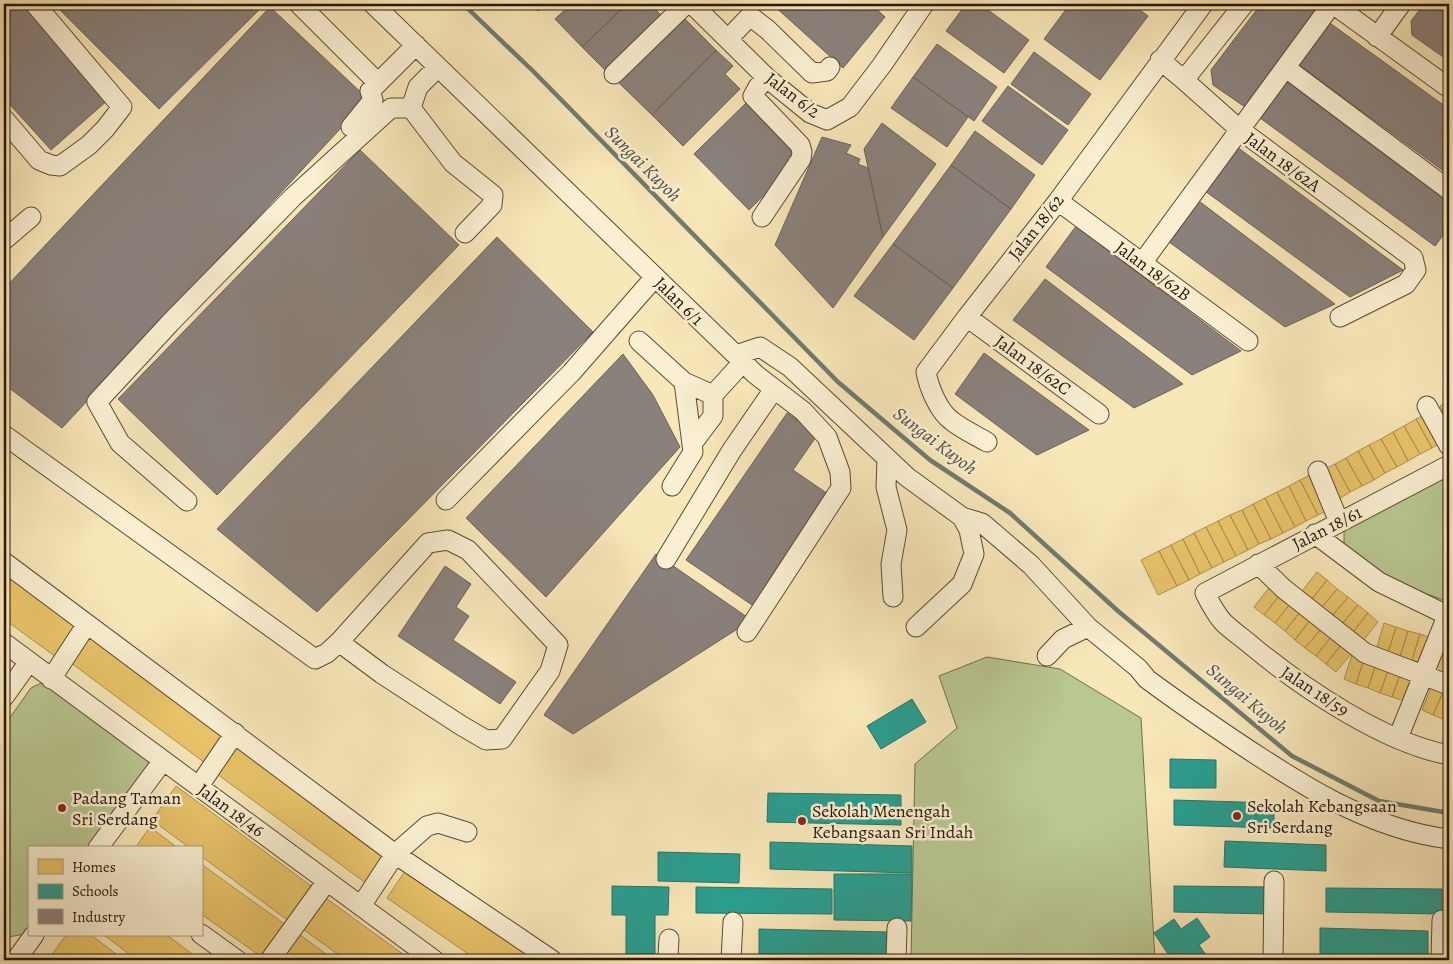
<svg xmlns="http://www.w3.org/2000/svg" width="1453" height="964" font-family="Alegreya,serif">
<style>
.green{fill:#b9c792;stroke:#706e4c}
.homes{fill:#e9c46a;stroke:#af904c}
.schools{fill:#2a9d8f;stroke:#297466}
.industry{fill:#8a817c;stroke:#6c6159}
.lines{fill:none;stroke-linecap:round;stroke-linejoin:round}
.stream{stroke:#707b71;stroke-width:4.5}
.minor-casing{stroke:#5b4a34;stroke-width:21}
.minor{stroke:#faefd2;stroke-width:19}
.poi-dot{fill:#8f2418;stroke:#faefd2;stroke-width:2}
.labels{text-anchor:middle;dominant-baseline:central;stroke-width:5;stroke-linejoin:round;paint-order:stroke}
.street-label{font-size:18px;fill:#271607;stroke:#faefd2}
.poi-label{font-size:18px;fill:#271607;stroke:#faefd2;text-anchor:start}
.water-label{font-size:19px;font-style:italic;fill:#515145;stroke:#faefd2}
</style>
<rect width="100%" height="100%" fill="#f8e7b9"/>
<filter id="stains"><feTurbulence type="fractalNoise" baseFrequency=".004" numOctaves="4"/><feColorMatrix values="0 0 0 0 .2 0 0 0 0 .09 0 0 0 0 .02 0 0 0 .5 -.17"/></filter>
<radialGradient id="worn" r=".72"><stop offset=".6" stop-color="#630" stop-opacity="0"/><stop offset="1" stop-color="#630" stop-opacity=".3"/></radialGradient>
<!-- green -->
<path class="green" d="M1449 476V602L1402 585 1344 547V529Z
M987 657 1060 669 1141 718 1155 960H911L915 764 957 728 939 676Z
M45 681 146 754 150 768 92 848H29V933L9 937 4 933V726L31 688Z"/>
<!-- homes -->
<path class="homes" d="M1449 401V424L1440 406Z
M1428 413 1443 441 1432 448 1416 419Z
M1416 419 1432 448 1420 454 1404 426Z
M1404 426 1420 454 1408 461 1393 432Z
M1393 432 1408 461 1397 467 1381 439Z
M1381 439 1397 467 1385 473 1369 445Z
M1369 445 1385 473 1374 480 1358 451Z
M1358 451 1374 480 1362 486 1346 458Z
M1346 458 1362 486 1350 492 1335 464Z
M1335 464 1350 492 1339 499 1323 470Z
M1312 474 1330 509 1318 515 1300 480Z
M1300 480 1318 515 1306 521 1289 486Z
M1289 486 1306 521 1295 527 1277 492Z
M1277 492 1295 527 1283 533 1265 498Z
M1265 498 1283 533 1271 539 1253 504Z
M1253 504 1271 539 1259 544 1242 510Z
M1242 510 1259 544 1248 550 1230 515Z
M1230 515 1248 550 1236 556 1218 521Z
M1218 521 1236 556 1224 562 1206 527Z
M1206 527 1224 562 1212 568 1194 533Z
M1194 533 1212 568 1200 574 1183 539Z
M1183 539 1200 574 1189 580 1171 545Z
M1171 545 1189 580 1177 586 1159 551Z
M1159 551 1177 586 1158 595 1141 560Z
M4 565 82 622 56 657 4 619Z
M1317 572 1327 580 1312 599 1302 591Z
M1327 580 1337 589 1322 607 1312 599Z
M1269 588 1279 596 1264 615 1254 607Z
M1337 589 1348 597 1332 616 1322 607Z
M1279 596 1290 604 1275 623 1264 615Z
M1348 597 1358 605 1342 624 1332 616Z
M1290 604 1300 612 1285 631 1275 623Z
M1358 605 1368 613 1353 632 1342 624Z
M1300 612 1310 620 1295 640 1285 631Z
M1368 613 1378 622 1363 641 1353 632Z
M1310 620 1321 629 1305 648 1295 640Z
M1384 623 1396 627 1388 653 1376 650Z
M1396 627 1408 631 1400 657 1388 653Z
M1321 629 1331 637 1316 656 1305 648Z
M93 630 232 734 209 766 70 662Z
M1408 631 1420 634 1412 660 1400 657Z
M1420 634 1432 638 1424 664 1412 660Z
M1331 637 1341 645 1326 664 1316 656Z
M1447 643 1449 644V670L1446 677 1434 672Z
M1341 645 1352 653 1336 672 1326 664Z
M1352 655 1364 659 1356 684 1344 679Z
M1364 659 1376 664 1368 688 1356 684Z
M1376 664 1389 668 1380 693 1368 688Z
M1389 668 1401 672 1392 697 1380 693Z
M1401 672 1413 677 1404 701 1392 697Z
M1432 685 1444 690 1433 715 1422 710Z
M1444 690 1449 692V710L1445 720 1433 715Z
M243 739 400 854 374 889 217 774Z
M176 786 314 888 290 922 201 856V848H190L152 820Z
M150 827 178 848H135Z
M201 864 286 925 263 958 201 914Z
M409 865 547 960H477L387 898Z
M323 896 411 960H346L300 927Z
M295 931 334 960H274Z
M66 935H91L124 960H54L50 957Z
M104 935H167L200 960H137Z"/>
<!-- schools -->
<path class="schools" d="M912 699 926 722 881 749 867 726Z
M1170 759 1216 760V788H1170Z
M768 793 901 795V825L767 822Z
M1174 800 1274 803V828L1174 825Z
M1225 841 1326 845V871L1224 867Z
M770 842 912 846V873L770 869Z
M658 852 740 854 739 883 658 881Z
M834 874H912L911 921 834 920Z
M612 886 669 887 668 915H655V960H626V915H612Z
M1174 886 1271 887V914L1174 912Z
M696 887 832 889V914L696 913Z
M1326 888 1442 889V914L1326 912Z
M1197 918 1210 937 1199 945 1208 958 1205 960H1172L1154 933 1174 919 1181 929Z
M1320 928 1428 931V957L1320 955Z
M759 929 887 932 886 957 759 954Z"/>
<!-- industry -->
<path class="industry" d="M4 4H24L109 99 51 150 4 98Z
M54 4H265L159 109Z
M531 4H546L538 11Z
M571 4H627L582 47 555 19Z
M627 4H650L664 18 608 73 582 47Z
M772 4H871L885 17 843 68Z
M966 4H980L1029 40 1004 73 946 31Z
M1070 4H1132L1148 16 1100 80 1044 39Z
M1261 4H1307L1319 13 1248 109 1213 85 1211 70Z
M1424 4H1449V61L1412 35 1411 21Z
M270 7 368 99 62 428 4 384V289Z
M682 16 716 50 652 115 617 81Z
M1327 21 1449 109V175L1296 63Z
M937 44 997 87 974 121 913 77Z
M716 50 733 66 725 74 740 89 683 146 652 115Z
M1034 52 1091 94 1068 125 1011 84Z
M1286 73 1449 192V227L1435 246 1256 115Z
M913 77 968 117 947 147 891 108Z
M1008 86 1068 130 1042 165 982 121Z
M748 101 796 150 787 159 794 166 749 210 694 154Z
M882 123 936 164 883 237 864 149Z
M975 131 1035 175 1011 209 951 165Z
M822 137 851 145 846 153 860 159 858 164 868 168 883 237 833 308 775 245Z
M1237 147 1403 270 1350 297 1205 191Z
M360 150 459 245 217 495 118 399Z
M951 165 1011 209 953 288 893 244Z
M1195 198 1335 304 1285 327 1165 239Z
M1076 226 1241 351 1192 375 1046 267Z
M497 237 593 332 317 612 217 529Z
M893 244 953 288 914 340 854 296Z
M1045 279 1183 384 1134 408 1013 320Z
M984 353 1089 430 1037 455 955 394Z
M623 354 653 395 680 447 546 597 466 518Z
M787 413 818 434 793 470 831 496 755 607 686 560Z
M656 554 747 617 739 628 573 734 544 715Z
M445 566 471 584 456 607 469 616 453 640 516 682 500 704 398 636Z"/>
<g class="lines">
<!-- stream -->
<path class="stream" d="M463 4 534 72 838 382 930 460 1010 513 1118 611 1292 756 1379 801 1449 813"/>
<defs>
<path id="minor" d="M299 4 377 82
M373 4 743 362 755 374 803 411 827 437 840 472 841 488 747 632
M692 4 767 78 810 113 827 120 850 107 882 65 924 4
M1333 4 1449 88
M1377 37 1401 4
M729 38 750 16 768 30 812 73 827 71 830 67
M1160 60 1184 80 1239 129 1413 258 1416 270 1406 284 1340 317
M438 67 418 87 411 108 453 163 493 195 492 205 465 233
M1286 68 1449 190
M614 74 686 4
M1184 80 1244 4
M4 119 39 160 51 165 60 166 89 145 105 129 122 107 35 4
M351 127 373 100 370 91 416 45
M1058 201 1248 341
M762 217 801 159 802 152 800 145 753 96 758 87 767 78
M4 240 31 217
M1142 263 1332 4
M967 317 1099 414
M639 341 684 382 713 395 743 362
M736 355 760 347 790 367 907 477 962 517 982 523 1031 565 1088 627 1138 668 1147 679C1175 700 1203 719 1231 738 1298 783 1368 829 1449 839
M1427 406 1449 446
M4 435 315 659 327 653 339 642
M987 442C975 435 962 429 952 421 939 412 929 388 926 372L967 317 1058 201 1203 4
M692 444 713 416V395
M887 458 886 487 897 530 891 564 893 597
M1449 465 1205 593C1210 603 1215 613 1223 622 1232 631 1243 638 1252 646 1303 688 1384 743 1449 755
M1318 471 1339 522
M672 486 693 452 684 382
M446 500 571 373 655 277
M187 501 120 443 97 402 170 323 293 197 391 108H411
M1315 534 1379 582 1449 616
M448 540 468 550 558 645 550 671 502 739 486 740 462 726 382 674 339 642 428 543Z
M666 559 732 450 774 389
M4 562 395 854 552 960
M1258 564 1284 589 1365 653 1449 685
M916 627 962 584 974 554 969 530 962 517
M4 643 434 960
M1047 656 1063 639 1088 627
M51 679 87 624
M4 697 29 662
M1398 738 1447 616
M199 786 235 733
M98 848 162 762
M361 906 395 854 427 826 438 823 467 832
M201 934 237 960
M669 939 668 955 671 960
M16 960 34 935
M270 960 327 881
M731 960 733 922
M896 960 897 928
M1273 960 1274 881
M1441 960 1442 920"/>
</defs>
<!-- minor casing -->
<use href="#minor" class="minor-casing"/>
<!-- minor -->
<use href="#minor" class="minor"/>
</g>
<!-- markers -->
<g class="poi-dot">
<circle cx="62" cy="808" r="5"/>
<circle cx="1237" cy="816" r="5"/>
<circle cx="802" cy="821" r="5"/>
</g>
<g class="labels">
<!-- street labels -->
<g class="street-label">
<text transform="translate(793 95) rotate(37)">Jalan 6/2</text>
<text transform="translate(1283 162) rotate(36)">Jalan 18/62A</text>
<text transform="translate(1036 227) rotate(-52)">Jalan 18/62</text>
<text transform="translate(1153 271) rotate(36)">Jalan 18/62B</text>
<text transform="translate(679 301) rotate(44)">Jalan 6/1</text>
<text transform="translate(1033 365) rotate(36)">Jalan 18/62C</text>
<text transform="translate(1327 528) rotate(-27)">Jalan 18/61</text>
<text transform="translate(1315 691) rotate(33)">Jalan 18/59</text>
<text transform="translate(231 810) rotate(36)">Jalan 18/46</text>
</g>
<!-- poi labels -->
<g class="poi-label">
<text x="72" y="798">Padang Taman<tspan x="72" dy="21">Sri Serdang</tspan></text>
<text x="1247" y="806">Sekolah Kebangsaan<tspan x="1247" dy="21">Sri Serdang</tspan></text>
<text x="812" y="811">Sekolah Menengah<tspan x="812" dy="21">Kebangsaan Sri Indah</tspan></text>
</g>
<!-- water labels -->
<g class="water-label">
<text transform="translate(643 164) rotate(45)">Sungai Kuyoh</text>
<text transform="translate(935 441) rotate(37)">Sungai Kuyoh</text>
<text transform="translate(1247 699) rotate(40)">Sungai Kuyoh</text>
</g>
</g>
<!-- margin -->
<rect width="1453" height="964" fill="none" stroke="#f8e7b9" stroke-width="20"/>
<rect x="5" y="5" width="1443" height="954" fill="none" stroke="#271607" stroke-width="2.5"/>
<rect x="10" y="10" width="1433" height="944" fill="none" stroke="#271607"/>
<!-- legend -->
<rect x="28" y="846" width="175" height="90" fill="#faefd2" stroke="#a69881"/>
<rect x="38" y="859" width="25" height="15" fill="#e9c46a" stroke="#a69881"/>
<text x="72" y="872" font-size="15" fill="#271607">Homes</text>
<rect x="38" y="884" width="25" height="15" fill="#2a9d8f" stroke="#a69881"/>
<text x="72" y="896" font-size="15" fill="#271607">Schools</text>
<rect x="38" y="909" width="25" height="15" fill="#8a817c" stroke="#a69881"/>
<text x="72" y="922" font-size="15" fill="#271607">Industry</text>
<rect width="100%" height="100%" filter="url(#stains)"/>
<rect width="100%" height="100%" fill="url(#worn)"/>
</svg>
